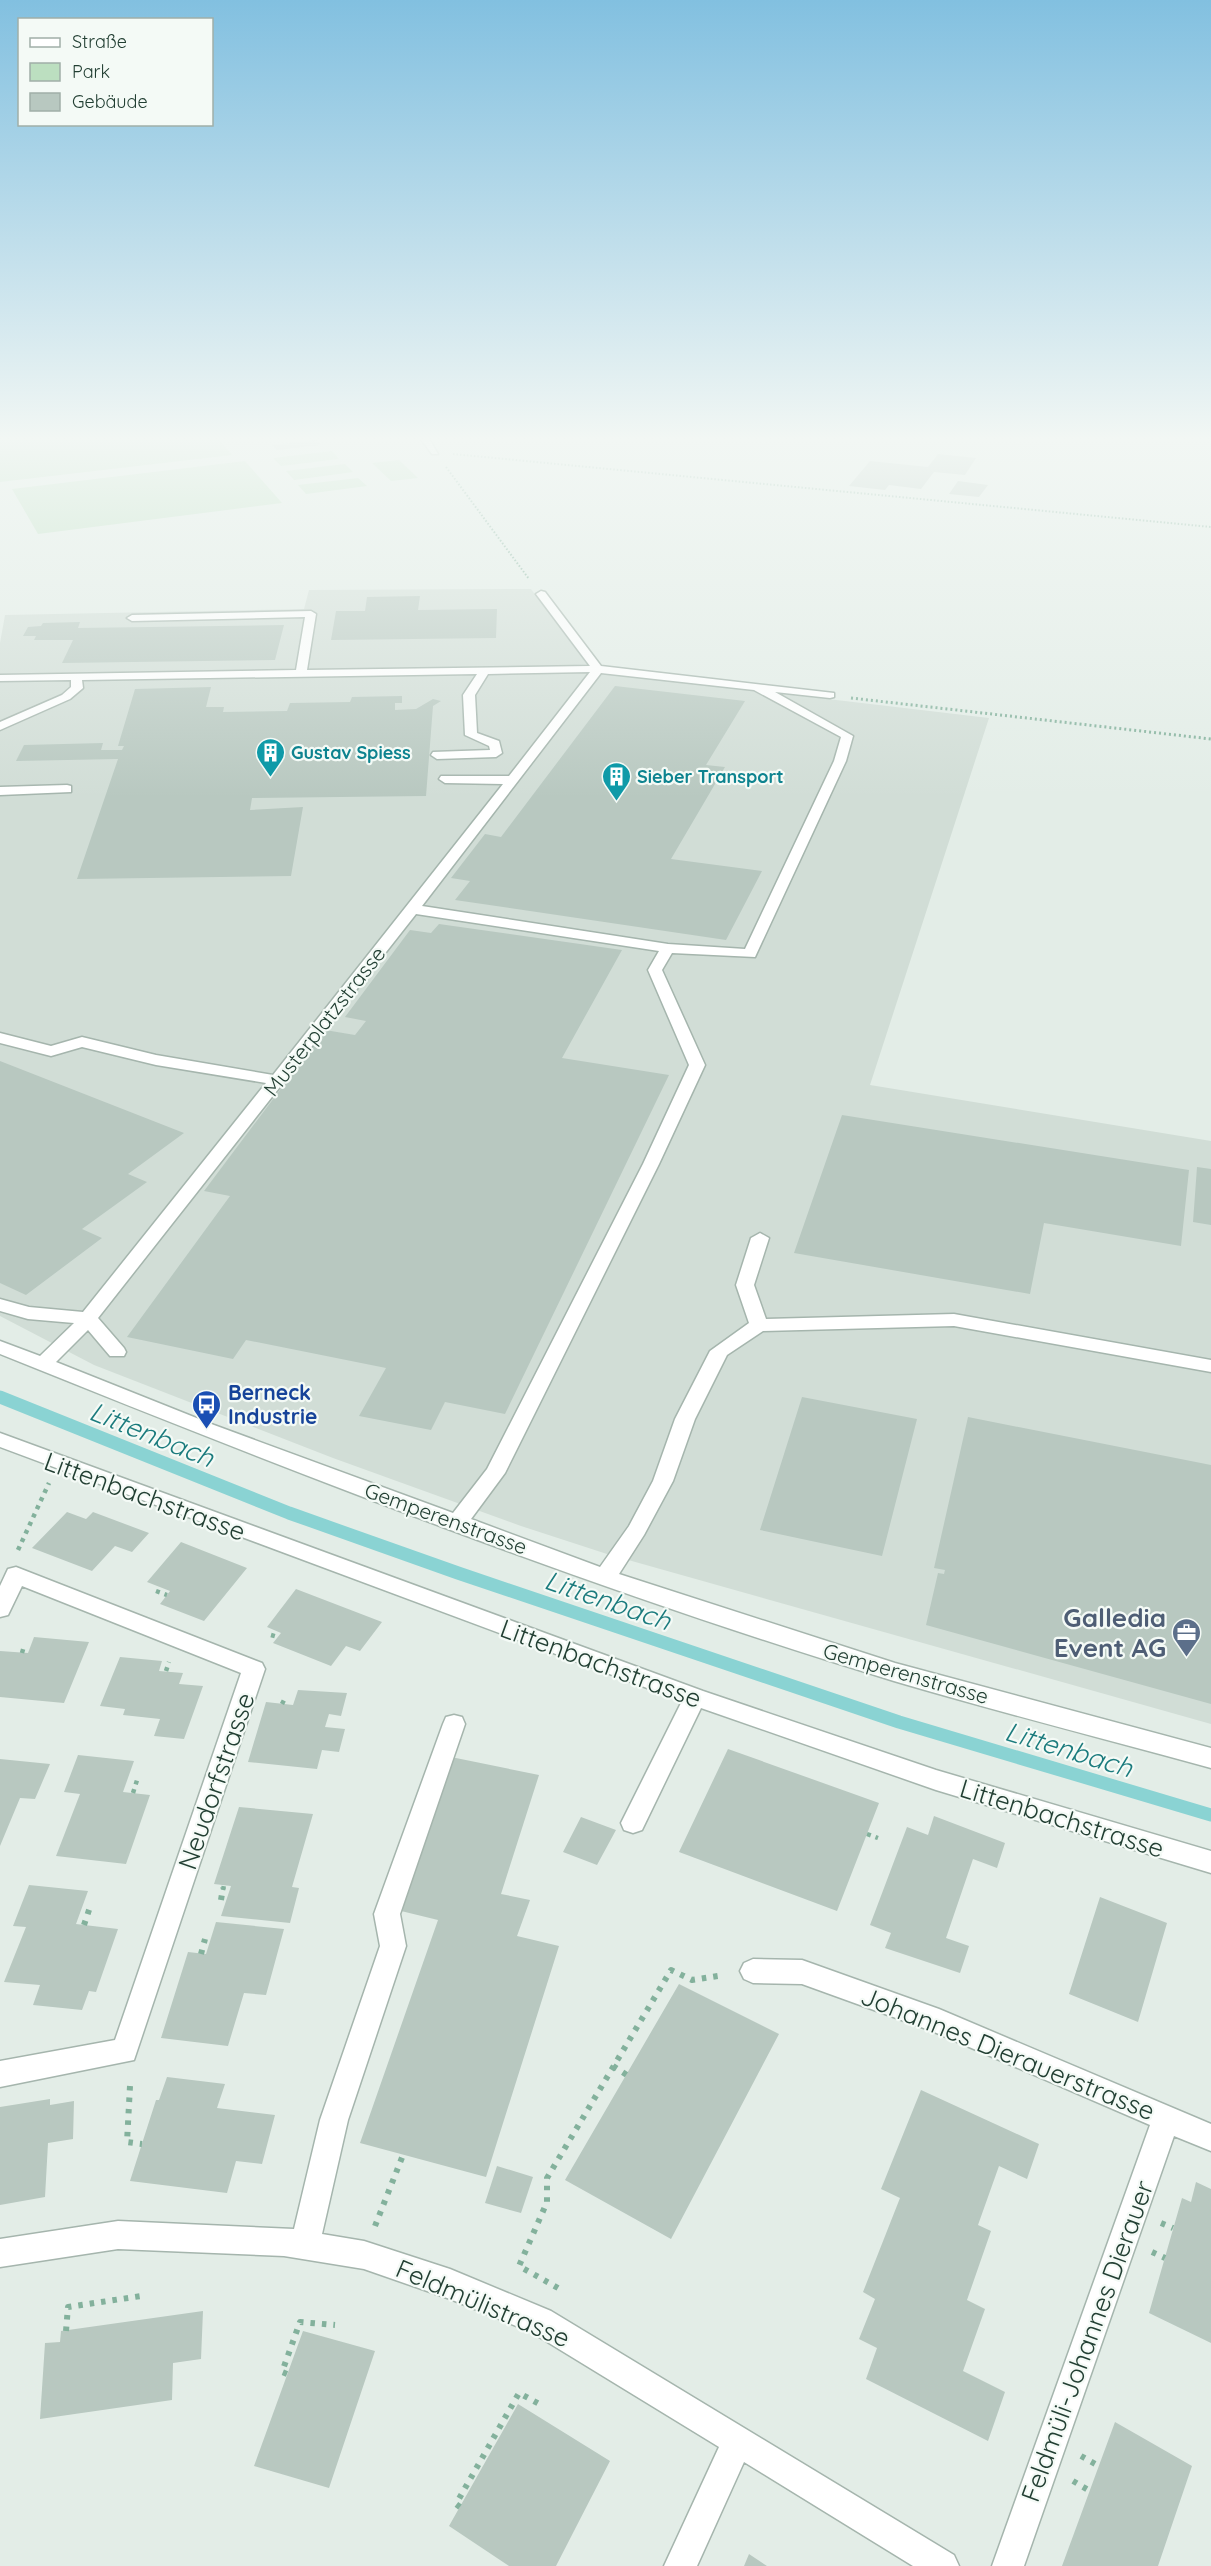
<svg xmlns="http://www.w3.org/2000/svg" width="1211" height="2566" font-family="Quicksand,sans-serif">
<style>
.built{fill:#d1ddd6}
.green{fill:#bcdfc0}
.lines{fill:none;stroke-linecap:round;stroke-linejoin:round}
.stream{stroke:#8ad3d3;stroke-width:13}
.building{fill:#b8c8c0}
.minor-casing{stroke:#a5b5ad;stroke-width:3}
.path-far3{stroke:#83b19c;stroke-width:2;stroke-dasharray:1.5 2;stroke-linecap:butt}
.path-far2{stroke:#83b19c;stroke-width:3;stroke-dasharray:2 3;stroke-linecap:butt}
.path-far1{stroke:#83b19c;stroke-width:4.5;stroke-dasharray:4 5;stroke-linecap:butt}
.path{stroke:#83b19c;stroke-width:6;stroke-dasharray:4.5 7;stroke-linecap:butt}
.minor{fill:#fff;fill-rule:evenodd}
.labels{text-anchor:middle;dominant-baseline:central;stroke-width:4.5;stroke-linejoin:round;paint-order:stroke}
.far-culture-label{font-size:18px;font-weight:bold;fill:#0d838f;stroke:#f4faf6;text-anchor:start}
.street-label{font-size:21px;fill:#223f33;stroke:#f4faf6}
.transit-label{font-size:21px;font-weight:bold;fill:#164399;stroke:#f4faf6;text-anchor:start}
.near-street-label{font-size:26px;fill:#223f33;stroke:#f4faf6}
.near-service-label{font-size:26px;font-weight:bold;fill:#4e5e75;stroke:#f4faf6;text-anchor:end}
.near-water-label{font-size:27px;font-style:italic;fill:#1b7b7d;stroke:#f4faf6}
</style>
<rect width="100%" height="100%" fill="#e3ede7"/>
<!-- built -->
<path class="built" d="M531 589 592 671 989 718 870 1085 1211 1141V1724L607 1554 521 1526 333 1458 94 1365 0 1316V643L5 615 304 609 309 590Z"/>
<!-- green -->
<path class="green" d="M0 439H218L232 455 0 482Z
M332 451 339 459 281 466 273 458Z
M399 460 418 478 391 481 372 463Z
M245 461 282 503 38 534 12 489Z
M345 464 353 472 294 480 286 471Z
M358 478 367 486 306 494 298 485Z"/>
<g class="lines">
<!-- stream -->
<path class="stream" d="M0 1397 289 1513 458 1573 899 1722 1211 1815"/>
</g>
<!-- building -->
<path class="building" d="M316 440 321 445 277 450 272 445Z
M938 454 976 458 965 475 934 472 921 489 889 485 885 490 849 486 870 461 928 467Z
M958 481 988 485 979 497 949 494Z
M420 596 418 610 497 609 496 638 331 640 336 611H365L367 597Z
M80 622 78 628 284 625 275 660 62 663 73 640H34L36 636H23L28 627 41 626 43 623Z
M615 686 745 701 706 765 725 767 671 859 762 871 726 940 455 900 470 881 451 878 485 834 501 837Z
M211 687 206 707H224L223 712 287 711 290 703 350 702 352 697 402 696V703H395V710L416 709 433 699 441 701 433 706 426 796 252 798 250 810 303 807 291 876 77 879 118 759 16 761 24 745 103 743 101 750H122L124 746H118L135 689Z
M439 924 622 950 562 1058 669 1075 505 1414 445 1402 431 1430 359 1416 386 1368 246 1340 233 1359 127 1337 230 1196 204 1191 325 1030 355 1035 366 1021 345 1017 410 930 431 933Z
M0 1061 184 1133 128 1174 147 1182 82 1229 102 1238 26 1295 0 1283Z
M842 1115 1189 1170 1181 1246 1044 1223 1030 1294 794 1253Z
M1197 1167 1211 1169V1225L1193 1222Z
M802 1397 917 1419 882 1556 760 1530Z
M968 1417 1211 1465V1704L926 1625 938 1573 944 1574 945 1570 934 1568Z
M67 1512 86 1519 93 1512 149 1533 132 1552 115 1546 92 1571 32 1548Z
M181 1542 247 1568 204 1621 160 1604 170 1591 147 1582Z
M296 1589 382 1622 360 1651 346 1646 331 1666 273 1643 281 1633 267 1627Z
M34 1637 89 1642 64 1703 0 1697V1651L28 1653Z
M120 1657 162 1661 159 1671 183 1673 179 1684 203 1686 184 1739 154 1736 160 1719 123 1715 125 1709 100 1706Z
M298 1690 347 1693 341 1716 329 1714 325 1727 345 1729 339 1752 322 1750 317 1769 248 1762 266 1702 293 1705Z
M728 1749 879 1803 837 1911 679 1852Z
M78 1755 134 1761 123 1792 150 1795 126 1864 56 1856 80 1794 64 1792Z
M451 1757 539 1775 501 1894 530 1900 517 1936 559 1946 486 2177 360 2143 438 1920 397 1910Z
M0 1759 50 1764 35 1799 20 1798 0 1846Z
M239 1807 313 1814 292 1887 299 1888 290 1923 221 1916 231 1886 214 1884Z
M934 1816 1005 1843 997 1868 973 1859 946 1938 969 1946 960 1973 885 1948 891 1933 870 1925 907 1827 928 1835Z
M581 1817 616 1830 597 1865 563 1852Z
M29 1885 88 1891 76 1924 118 1929 96 1992 89 1991 82 2010 33 2005 40 1985 4 1982 26 1927 13 1926Z
M1100 1897 1167 1923 1138 2022 1069 1994Z
M216 1922 284 1929 266 1995 244 1993 228 2046 161 2038 188 1952 206 1954Z
M679 1984 779 2034 671 2239 565 2180Z
M167 2077 225 2084 217 2108 275 2115 262 2164 236 2161 227 2193 130 2181 156 2100H159Z
M921 2090 1039 2144 1027 2179 999 2166 978 2225 991 2231 967 2300 985 2309 963 2371 1005 2392 988 2441 866 2379 877 2348 859 2339 875 2299 863 2292 900 2198 881 2189Z
M50 2099V2105L74 2101 73 2139 48 2143 45 2197 0 2205V2107Z
M497 2166 533 2177 521 2213 485 2203Z
M1196 2182 1211 2189V2343L1149 2313 1182 2198 1191 2202Z
M203 2311 201 2359 173 2363 172 2400 40 2419 45 2343 60 2342 61 2331Z
M303 2331 375 2351 329 2488 254 2466Z
M518 2404 610 2461 556 2566H509L449 2526Z
M1115 2422 1192 2466 1158 2566H1062Z
M749 2554 767 2566H744Z"/>
<g class="lines">
<defs>
<path id="minor" d="M421 439H429L438 454H432Z
M541 591 545 592 601 666 834 693V697L830 698 775 692 853 736 846 761 755 957 672 953 662 970 705 1065 659 1164 505 1473 471 1519 600 1567 629 1526 653 1481 675 1419 710 1351 749 1323 736 1285 751 1238 760 1233 769 1238 754 1285 766 1319 954 1314 1211 1360V1372L954 1326 763 1331 727 1355 695 1419 673 1481 644 1535 619 1574 895 1663 1211 1748V1768C1106 1739 999 1712 894 1681 591 1589 293 1472 0 1354V1341L40 1356 74 1323 28 1319 0 1311V1299L29 1307 83 1312 266 1083 156 1065 82 1047 51 1056 0 1043V1033L51 1046 82 1037 156 1055 273 1075 503 784 445 783 439 779 441 776H509L590 672 488 674 475 695 477 733 499 741 502 753 496 757 437 759 431 755 433 752 490 750 489 746 465 735 463 695 477 674 82 680 83 688 70 699 0 730V722L62 695 71 687V680L0 681V675L296 670 305 617 132 621 127 618 132 615 311 611 316 614 307 670 590 666 536 594ZM601 673 754 690 841 737 834 761 745 949 668 944 422 906ZM416 914 659 951 648 970 689 1065 643 1164 487 1469 453 1513 214 1425 56 1362 88 1330 110 1356H124L126 1352 124 1348 98 1318Z
M67 785 71 786V792L0 795V787Z
M0 1433 703 1691 936 1770 1211 1851V1873L936 1790 701 1708 642 1830 633 1833 624 1830 621 1823 682 1701 0 1447Z
M16 1567 262 1663 265 1669 134 2060 0 2087V2061L115 2040 241 1673 22 1586 8 1615 0 1617V1586L8 1569Z
M454 1715 462 1717 465 1724 400 1914 406 1946 348 2120 322 2234 364 2241 450 2269 551 2311 954 2555 959 2566H913L744 2462 697 2566H664L719 2447 531 2332 450 2299 364 2269 284 2256 118 2249 0 2267V2239L118 2221 294 2229 320 2120 380 1946 374 1914 443 1724 446 1717Z
M753 1959 802 1960 939 2009 1211 2124V2151L1174 2136 1024 2566H992L1150 2125 932 2031 802 1984 753 1983 744 1979 740 1971 744 1963Z"/>
</defs>
<!-- minor casing -->
<use href="#minor" class="minor-casing"/>
<!-- path-far3 -->
<path class="path-far3" d="M453 454 1211 527
M446 467 529 579"/>
<!-- path-far2 -->
<path class="path-far2" d="M851 698 1211 739"/>
<!-- path-far1 -->
<path class="path-far1" d="M18 1550 49 1483
M156 1591 167 1595
M271 1635 278 1637
M22 1653 24 1646
M166 1671 169 1662
M282 1704 286 1696
M133 1793 138 1777
M867 1834 878 1838
M223 1890 224 1885"/>
<!-- path -->
<path class="path" d="M221 1900 223 1888
M84 1925 90 1907
M201 1954 205 1939
M613 2066 627 2075
M130 2086 127 2142 142 2144
M1161 2223 1173 2228
M375 2226 403 2155
M1152 2252 1165 2258
M558 2288 519 2266 547 2202V2178L671 1970 692 1980 724 1975
M66 2331 68 2307 141 2296
M287 2374 282 2372 300 2322 335 2325
M1081 2456 1099 2466
M1073 2481 1090 2491
M460 2507 456 2504 519 2393 543 2406"/>
<!-- minor -->
<use href="#minor" class="minor"/>
</g>
<!-- sky -->
<linearGradient id="sky" x2="0" y2="1"><stop stop-color="#82c0e0"/><stop offset="0.55" stop-color="#f2f7f4"/><stop offset="1" stop-color="#f2f7f4" stop-opacity="0"/></linearGradient>
<rect width="1211" height="798" fill="url(#sky)"/>
<!-- icons -->
<defs>
<symbol id="building-pin" viewBox="-11 -11 22 30"><path d="M0 17L-7.5 6A9.5 9.5 0 1 1 7.5 6Z" fill="#0f9aa8" stroke="#f4faf6"/><path d="M-4-6H4V6H1V3H-1V6H-4ZM-2.5-4.3h1.7v1.8h-1.7ZM.8-4.3h1.7v1.8H.8ZM-2.5-1h1.7V.8h-1.7ZM.8-1h1.7V.8H.8Z" fill="#fff"/></symbol>
<symbol id="bus-pin" viewBox="-11 -11 22 30"><path d="M0 17L-7.5 6A9.5 9.5 0 1 1 7.5 6Z" fill="#1a4fb4" stroke="#f4faf6"/><path d="M-5-6H5V4H4V6H2V4H-2V6H-4V4H-5ZM-3.5-4V0h7V-4ZM-3.5 1.2v1.5H-2V1.2ZM2 1.2v1.5H3.5V1.2Z" fill="#fff"/></symbol>
<symbol id="office-pin" viewBox="-11 -11 22 30"><path d="M0 17L-7.5 6A9.5 9.5 0 1 1 7.5 6Z" fill="#5c6f8a" stroke="#f4faf6"/><path d="M-6-3h4V-5.5h4V-3h4V5H-6ZM-1-4.5V-3h2v-1.5ZM-6 0V1H6V0Z" fill="#fff"/></symbol>
</defs>
<g fill-rule="evenodd">
<use href="#building-pin" x="254" y="736" width="33" height="45"/>
<use href="#building-pin" x="600" y="760" width="33" height="45"/>
<use href="#bus-pin" x="190" y="1388" width="33" height="45"/>
<use href="#office-pin" x="1170" y="1616" width="33" height="45"/>
</g>
<g class="labels">
<!-- far-culture labels -->
<g class="far-culture-label">
<text x="291" y="752">Gustav Spiess</text>
<text x="637" y="776">Sieber Transport</text>
</g>
<!-- street labels -->
<g class="street-label">
<text transform="translate(324 1021) rotate(-52)">Musterplatzstrasse</text>
<text transform="translate(446 1518) rotate(20)">Gemperenstrasse</text>
<text transform="translate(906 1673) rotate(16)">Gemperenstrasse</text>
</g>
<!-- transit labels -->
<g class="transit-label">
<text x="228" y="1392">Berneck<tspan x="228" dy="24">Industrie</tspan></text>
</g>
<!-- near-street labels -->
<g class="near-street-label">
<text transform="translate(145 1496) rotate(20)">Littenbachstrasse</text>
<text transform="translate(601 1663) rotate(20)">Littenbachstrasse</text>
<text transform="translate(216 1781) rotate(-71)">Neudorfstrasse</text>
<text transform="translate(1062 1818) rotate(17)">Littenbachstrasse</text>
<text transform="translate(1008 2053) rotate(22)">Johannes Dierauerstrasse</text>
<text transform="translate(483 2303) rotate(23)">Feldmülistrasse</text>
<text transform="translate(1087 2341) rotate(-70)">Feldmüli-Johannes Dierauer</text>
</g>
<!-- near-service labels -->
<g class="near-service-label">
<text x="1166" y="1617">Galledia<tspan x="1166" dy="30">Event AG</tspan></text>
</g>
<!-- near-water labels -->
<g class="near-water-label">
<text transform="translate(152 1434) rotate(22)">Littenbach</text>
<text transform="translate(608 1600) rotate(19)">Littenbach</text>
<text transform="translate(1069 1749) rotate(17)">Littenbach</text>
</g>
</g>
<!-- legend -->
<rect x="18" y="18" width="195" height="108" fill="#f4faf6" stroke="#a0afa8" stroke-width="1.5"/>
<rect x="30" y="38" width="30" height="9" fill="#ffffff" stroke="#a0afa8" stroke-width="1.5"/>
<text x="72" y="48" font-size="18" fill="#223f33">Straße</text>
<rect x="30" y="63" width="30" height="18" fill="#bcdfc0" stroke="#a0afa8" stroke-width="1.5"/>
<text x="72" y="78" font-size="18" fill="#223f33">Park</text>
<rect x="30" y="93" width="30" height="18" fill="#b8c8c0" stroke="#a0afa8" stroke-width="1.5"/>
<text x="72" y="108" font-size="18" fill="#223f33">Gebäude</text>
</svg>
